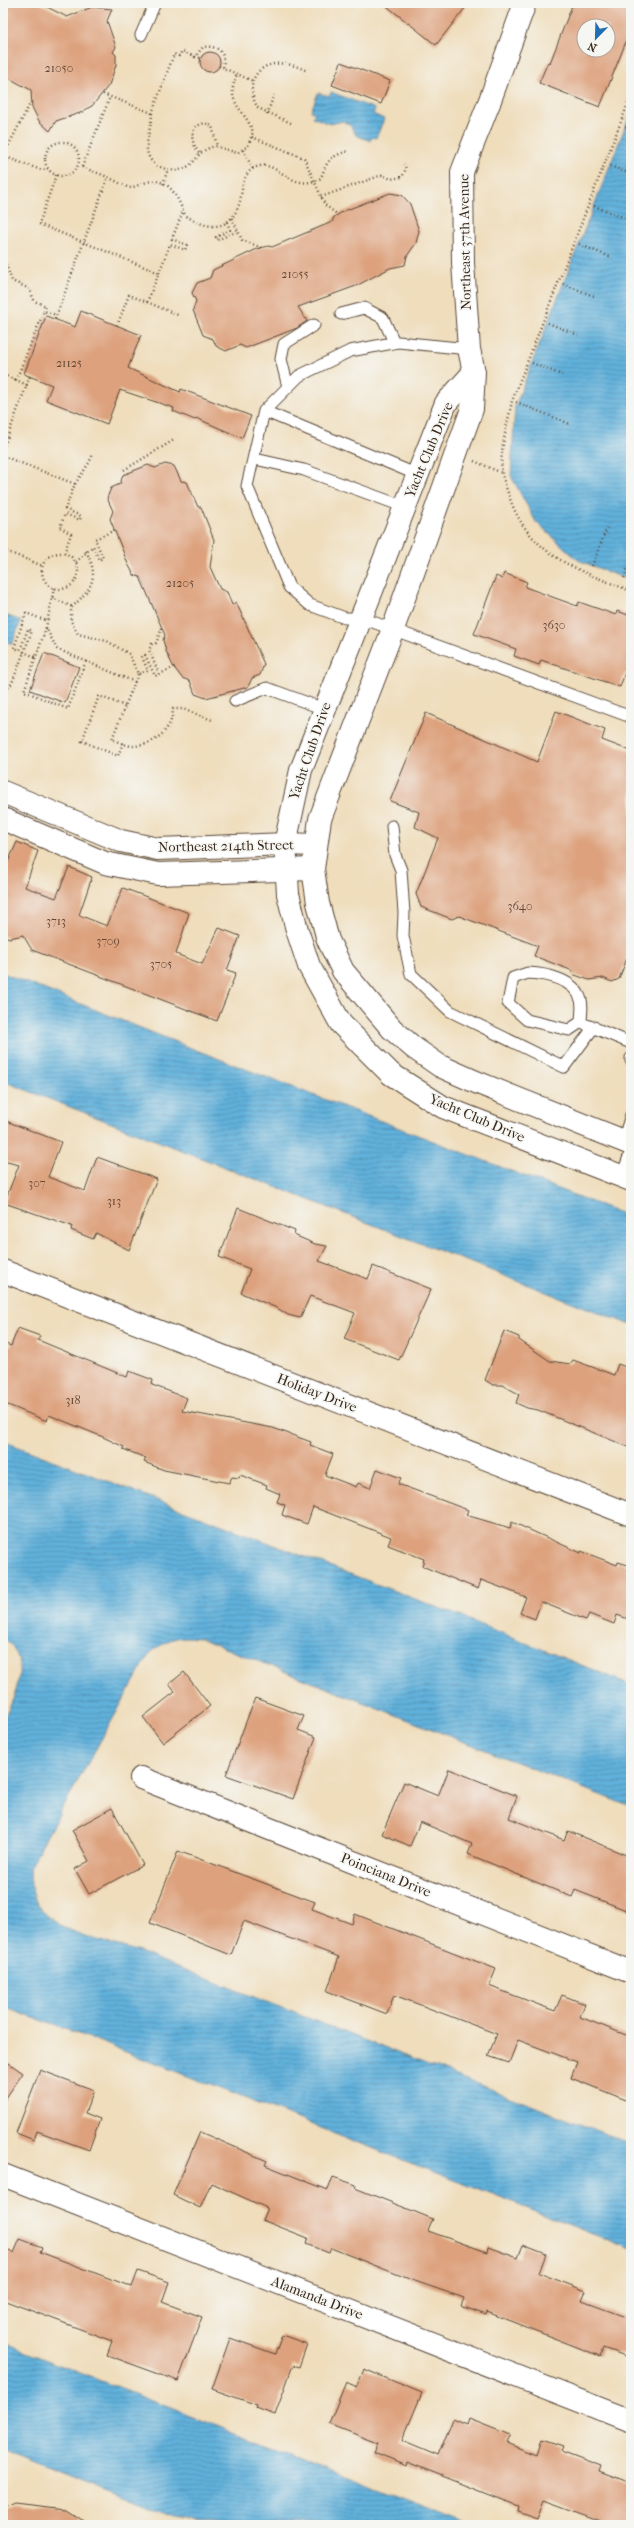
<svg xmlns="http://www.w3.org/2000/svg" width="634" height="2528" font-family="'IM FELL French Canon',serif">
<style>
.water{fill:url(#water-rules);stroke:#4e6e7d}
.building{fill:#dda17d;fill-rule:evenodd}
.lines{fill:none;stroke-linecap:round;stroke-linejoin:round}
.lane-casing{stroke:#564536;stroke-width:13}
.street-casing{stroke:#564536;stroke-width:24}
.secondary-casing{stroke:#564536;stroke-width:24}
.path{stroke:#564536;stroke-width:2.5;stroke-dasharray:1 3;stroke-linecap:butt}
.lane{stroke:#fff;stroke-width:11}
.street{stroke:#fff;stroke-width:22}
.secondary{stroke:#fff;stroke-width:22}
.labels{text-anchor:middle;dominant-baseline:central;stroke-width:3.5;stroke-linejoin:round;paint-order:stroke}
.number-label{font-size:12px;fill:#644836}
.street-label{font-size:14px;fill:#3b2a1e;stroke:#f6f6f2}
</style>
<defs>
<pattern id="water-rules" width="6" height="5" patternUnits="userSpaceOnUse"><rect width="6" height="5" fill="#61b1dc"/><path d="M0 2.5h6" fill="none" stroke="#5190b2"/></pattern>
</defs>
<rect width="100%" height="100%" fill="#f6f6f2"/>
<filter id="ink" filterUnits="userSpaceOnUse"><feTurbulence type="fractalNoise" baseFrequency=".025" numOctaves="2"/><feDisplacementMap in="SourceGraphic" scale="8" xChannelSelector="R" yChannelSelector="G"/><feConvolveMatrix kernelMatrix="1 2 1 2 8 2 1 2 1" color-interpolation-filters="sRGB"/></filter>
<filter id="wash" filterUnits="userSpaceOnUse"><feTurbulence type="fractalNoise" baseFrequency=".012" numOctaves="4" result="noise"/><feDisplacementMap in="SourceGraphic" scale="16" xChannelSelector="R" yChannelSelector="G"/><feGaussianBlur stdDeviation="0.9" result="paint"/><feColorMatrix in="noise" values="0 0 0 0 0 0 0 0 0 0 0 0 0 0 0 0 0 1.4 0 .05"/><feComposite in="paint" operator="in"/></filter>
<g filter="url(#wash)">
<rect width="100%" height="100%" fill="#efddbb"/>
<!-- water -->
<path class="water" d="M331 92 375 109 373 114 384 119 376 138 372 137 370 141 356 135 350 125 343 121 330 124 313 117 315 113 311 111 318 93 330 96Z
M631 112V581L578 560 536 522 511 476 515 406Z
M3 614 21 621 12 644 3 640Z
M3 973 196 1050 631 1217V1325L3 1081Z
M3 1441 457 1615 631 1685V1807L199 1638C175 1635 169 1639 150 1653L31 1864C23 1929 88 1936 136 1951L631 2144V2249L90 2038 3 2007V1720C16 1697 32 1656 3 1638Z
M3 2343 472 2525H197L3 2450Z"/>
<g id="blocks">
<!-- building -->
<path class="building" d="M3 3H39L67 17 92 7 112 9 107 21 116 47 113 52 116 55V65L109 85 92 106 84 110 83 112 56 121 50 131 39 121 32 107 31 90 3 75Z
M383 3H469L436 45Z
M573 3H631V29L600 107 539 83 548 62 550 63ZM584 26H608V50H584Z
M200 62a10 10 0 1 1 20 0a10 10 0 1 1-20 0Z
M341 62 390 81 381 104 332 85Z
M390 193 402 195 410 204 419 231 416 243 407 256 405 265 390 268 356 286 298 307 307 321 297 328 246 348 240 345 226 351 216 346 213 339 203 335 193 310 196 301 192 293 197 283 210 278 213 270 257 249 268 246 272 247 332 222 334 217 344 211Z
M81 311 141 335 128 368 180 392 181 389 251 416 242 438 196 418 195 420 173 411 174 408 120 390 107 424 46 400 52 385 24 374 46 316 75 327Z
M165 464 174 466 181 481 187 482 198 507H201L214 540 210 567 220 589 227 592 232 605 236 602 264 664 260 675 252 678 248 687 206 698 195 694 190 681 182 678 173 666 166 651 163 640 165 635 140 577 134 575 128 564 110 519 113 511 107 498 111 488 120 484 123 475 148 465 155 468Z
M504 573 527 582 525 587 577 606 579 602 616 615 617 611 631 616V666L628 674 625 673 620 687 541 660 539 665 514 656 516 649 474 634 496 576 502 579Z
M44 653 79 667 65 703 30 690Z
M556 711 605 730 602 740 631 751V948L619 979 612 982 603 978 589 980 572 974 573 971 534 956 538 946 459 916 452 919 421 907 416 894 438 838 415 827 419 812 390 801 426 713 537 762Z
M17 842 38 851 25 887 56 898 69 867 92 877 79 915 107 926 123 888 189 913 176 954 202 964 219 928 240 936 227 970 236 973 217 1021 32 950 23 935 10 938 3 936V873Z
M3 1120 61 1142 48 1177 85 1191 97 1157 157 1179 129 1250 96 1233 93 1239 71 1230 72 1226 4 1203 19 1165 3 1161Z
M238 1208 295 1231 294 1235 315 1244 327 1246 319 1261 368 1279 373 1266 431 1289 399 1360 344 1339 355 1313 310 1296 300 1318 288 1315 277 1308 241 1293 250 1269 219 1257Z
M18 1328 40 1336 38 1340 127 1377 129 1371 153 1380 152 1385 187 1398 182 1411 273 1428 311 1442 310 1445 333 1454 325 1475 356 1487 358 1483 370 1488 377 1469 401 1478 398 1484 468 1510 466 1515 510 1528 512 1522 581 1553V1551L617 1565 618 1562 631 1566V1620L617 1615 614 1624 589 1614 586 1620 541 1602 535 1619 520 1613 526 1597 481 1580 478 1589 422 1566 424 1559 388 1545 391 1537 313 1507 307 1524 282 1515 285 1505 277 1502 280 1494 266 1488 267 1485 240 1475 239 1478 232 1477 229 1483 164 1470 144 1462 146 1458 123 1449 124 1447 103 1437 49 1415 47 1421 3 1403V1343L11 1346Z
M504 1331 519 1337V1340L550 1361 570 1364 573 1360 614 1375 618 1364 631 1369V1448L538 1410 527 1408 516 1403 519 1394 502 1385H493L485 1380Z
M184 1672 210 1706 163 1743 143 1717 175 1692 169 1684Z
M255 1698 304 1716 298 1730 316 1737 293 1799 226 1775Z
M449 1769 517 1796 509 1818 564 1840 568 1831 631 1857V1912L575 1890 572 1897 468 1854 472 1844 420 1822 410 1846 382 1834 404 1782 438 1796Z
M112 1808 143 1865 89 1894 75 1869 89 1861 72 1830Z
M178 1851 315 1902 312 1909 352 1924 355 1914 496 1969 489 1986 555 2011 562 1995 585 2004 580 2017 631 2037V2102L571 2078 577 2062 518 2040 509 2063 488 2056 497 2034 394 1995 387 2014 327 1991 339 1957 244 1921 231 1955 150 1923Z
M3 2059 23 2073 3 2102Z
M40 2070 94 2090 85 2113 100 2119 89 2150 37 2131 34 2140 16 2133Z
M200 2132 267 2161 265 2165 328 2190 333 2177 356 2185 355 2188 433 2219 428 2231 487 2252 488 2247 518 2258 523 2245 546 2254 539 2273 586 2291 582 2301 631 2319V2358L603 2348 600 2356 487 2312 486 2315 461 2306 464 2298 409 2279 331 2248 329 2253 306 2244 308 2238 262 2220 267 2208 211 2183 200 2208 173 2195Z
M20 2239 42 2247 40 2252 132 2287 138 2271 169 2282 162 2302 202 2317 178 2381 107 2355 112 2341 3 2300V2249L14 2253Z
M282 2335 307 2344 299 2367 293 2365 275 2415 256 2408 257 2405 212 2389 230 2338 275 2354Z
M364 2369 422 2393 402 2441 438 2456 453 2419 467 2425 469 2419 510 2435 506 2443 537 2455 542 2439 563 2446 561 2451 601 2466 599 2472 631 2484V2525H599L601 2521 544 2500 537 2518 517 2511 518 2506 407 2462 406 2465 374 2452 378 2443 329 2424 346 2382 357 2387Z
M14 2503 65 2509 90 2525H3V2508Z"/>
</g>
</g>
<g filter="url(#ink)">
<use href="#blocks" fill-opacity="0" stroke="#564536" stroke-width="1"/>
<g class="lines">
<defs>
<path id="lane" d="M141 35 155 3
M341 314 364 308 383 318 394 342
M469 349 398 342 350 351 299 376 264 411 247 486 289 587 310 605 345 618H362L631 717
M288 387 281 359 284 344 314 325
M264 411 418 475
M255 459 304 470 405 507
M235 701 267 688 324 709
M392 826 395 855 401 870 404 913 403 936 411 974 450 1011 564 1067 594 1027
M528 973C546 974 575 979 581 1000 583 1006 581 1016 581 1022L569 1030 527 1020 508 1003 513 978Z
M587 1025 631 1043
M631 1058V1061
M631 1115 627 1128 631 1139
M622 1176 631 1151"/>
<path id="street" d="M489 103 525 3
M3 792 121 841 158 849 285 844 315 845
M3 819 105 863 158 874 313 869
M3 1271 631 1515
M141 1778 631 1972
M3 2175 631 2421"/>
<path id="secondary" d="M489 103 462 172 463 263 469 349 474 372 472 409 393 629 320 819 313 869 318 903 328 940 343 971 392 1029 414 1048 440 1066 476 1082 631 1144
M474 372 446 403 301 770 285 844 288 894 297 930 309 966 341 1024 391 1074 443 1107 631 1180"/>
</defs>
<!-- lane casing -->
<use href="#lane" class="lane-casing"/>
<!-- street casing -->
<use href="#street" class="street-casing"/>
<!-- secondary casing -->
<use href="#secondary" class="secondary-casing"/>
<!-- path -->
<path class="path" d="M195 57 200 58
M219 66 223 68
M103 94 152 113 174 54 179 56 182 51 195 57 203 47C219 45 226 53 223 68L253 81
M631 96 512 401C508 423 499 450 502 473 503 480 507 489 509 496 529 556 578 570 631 591
M31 102 3 156 41 170 48 169
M152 113C152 133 134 160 166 169 172 171 181 171 187 167 200 159 195 152 215 146L237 153 248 146 253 132C244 107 224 104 237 74
M267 114 274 95
M291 123 258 108C243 84 257 60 286 64 294 65 301 68 307 71
M625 127 631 129
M252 137 304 158 325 205 338 215
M45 159a17 17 0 1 1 34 0a17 17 0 1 1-34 0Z
M243 150 253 169
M199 153C192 143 190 136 196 126L205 123 212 126 217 146
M610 166 631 174
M82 167 110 97
M82 167 108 177
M56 175 39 224 159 273 147 302 129 295 117 326
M163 184 168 169
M321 197 382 175 391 179 402 177 406 169 404 164
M594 206 625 218
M232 218 242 240 262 248
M227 222 230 230 216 237 217 240 238 231
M579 244 610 257
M3 257 12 281 30 289 34 301 46 306 44 311
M159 273 170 244 185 250 187 245 172 239 183 211
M563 284 594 296
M147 302 180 316
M55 319 108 177 129 188C135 187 140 184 147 182 170 176 178 199 185 215 204 228 227 234 238 207 243 196 240 179 251 170 276 152 288 196 321 178 327 160 330 157 348 151
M548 323 578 335
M532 363 562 375
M3 377 6 376 16 380
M27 385 16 380 44 311 56 315
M516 402 570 424
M3 449 30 376
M3 456 75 484 65 509 81 516 80 520 65 514 60 527 71 534 64 554
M474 461 502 473
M124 470 174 440
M75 484 89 463 93 454
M3 550 43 566
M86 551C100 578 92 588 71 608V621L78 634 107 641 129 654 138 674 148 671 142 657 145 655 155 676 175 667
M42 571a18 18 0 1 1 36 0a18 18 0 1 1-36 0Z
M76 562 93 546 99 560 103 558 95 539 115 530
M592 566 608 525
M624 578 631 560
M54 588 46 628 57 649 135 682
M52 598 73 607
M46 628 24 691 68 709 86 661
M35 657 24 652 32 631 28 629 20 650 14 648 26 613 47 621
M138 674 112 739C118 742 127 746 133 746 154 746 173 729 173 709H183L212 720
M159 674 149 650 152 644 156 643 162 628
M3 694 12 683 24 652
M123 743 118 756 82 741 99 696 125 706"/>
<!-- lane -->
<use href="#lane" class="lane"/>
<!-- street -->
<use href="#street" class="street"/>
<!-- secondary -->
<use href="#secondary" class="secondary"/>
</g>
</g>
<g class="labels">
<!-- number labels -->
<g class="number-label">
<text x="59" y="68">21050</text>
<text x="295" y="274">21055</text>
<text x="69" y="363">21125</text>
<text x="180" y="583">21205</text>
<text x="554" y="625">3630</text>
<text x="520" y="906">3640</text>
<text x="56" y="921">3713</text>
<text x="108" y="941">3709</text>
<text x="161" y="964">3705</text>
<text x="37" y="1183">307</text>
<text x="114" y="1201">313</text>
<text x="73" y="1400">318</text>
</g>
<!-- street labels -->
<g class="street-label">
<text transform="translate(465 242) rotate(-91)">Northeast 37th Avenue</text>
<text transform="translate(429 450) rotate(-67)">Yacht Club Drive</text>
<text transform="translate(310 751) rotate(-71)">Yacht Club Drive</text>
<text transform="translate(226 846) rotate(-1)">Northeast 214th Street</text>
<text transform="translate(477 1118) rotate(23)">Yacht Club Drive</text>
<text transform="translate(317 1393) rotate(21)">Holiday Drive</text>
<text transform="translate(386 1875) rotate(22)">Poinciana Drive</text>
<text transform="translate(317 2298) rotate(21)">Alamanda Drive</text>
</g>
</g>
<!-- margin -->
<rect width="634" height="2528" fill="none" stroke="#f6f6f2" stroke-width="16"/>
<!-- north arrow -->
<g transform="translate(596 38) rotate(203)"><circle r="19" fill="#f6f6f2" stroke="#aba49d"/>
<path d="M0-3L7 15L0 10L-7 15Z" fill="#1f6fb2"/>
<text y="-6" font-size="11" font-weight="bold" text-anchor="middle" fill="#3b2a1e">N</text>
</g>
</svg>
